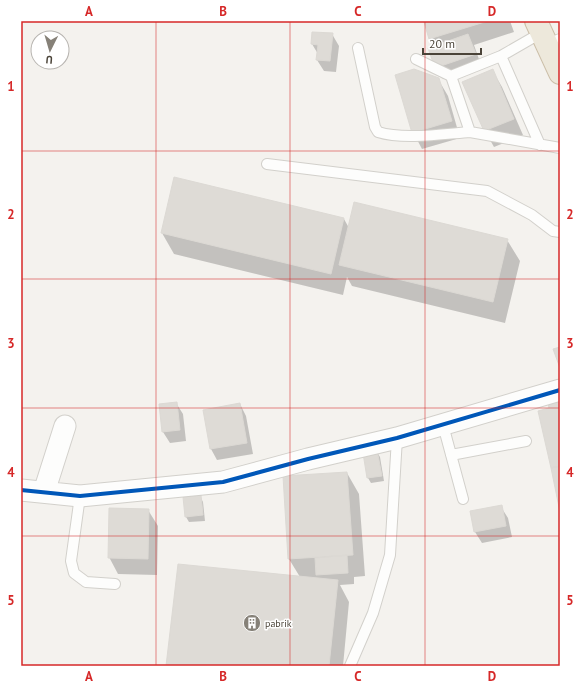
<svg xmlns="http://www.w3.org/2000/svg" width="581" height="687" font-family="'PT Sans',sans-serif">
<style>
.shadow{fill:#0003}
.building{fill:#dedbd6;stroke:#dcd9d4}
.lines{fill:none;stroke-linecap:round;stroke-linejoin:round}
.lane-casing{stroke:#d2d0cb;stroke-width:12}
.street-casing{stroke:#d2d0cb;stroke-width:23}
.highway-casing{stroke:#ccbfa9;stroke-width:24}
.lane{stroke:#fdfdfc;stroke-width:10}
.street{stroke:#fdfdfc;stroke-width:21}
.highway{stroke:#ede8db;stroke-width:22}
.cycleway-casing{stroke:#fff;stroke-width:6}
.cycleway{stroke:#0057b8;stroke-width:4}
.grid{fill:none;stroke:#d62828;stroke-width:1;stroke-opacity:0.55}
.labels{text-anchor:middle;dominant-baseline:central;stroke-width:3;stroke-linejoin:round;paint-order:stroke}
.poi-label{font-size:10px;fill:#4b4439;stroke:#fff;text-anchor:start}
.neatline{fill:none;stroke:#d62828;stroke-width:1.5}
.grid-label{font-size:13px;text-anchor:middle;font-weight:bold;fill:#d62828}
</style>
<rect width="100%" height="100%" fill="#f4f2ee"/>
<!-- shadow -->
<path class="shadow" d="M430 21H510L514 32 474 45 481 65 443 79 436 68 435 47 430 39 425 23Z
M332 34 339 46 336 72 324 71 317 60 318 54 312 44Z
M492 70 502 87 523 135 494 147 485 131Z
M438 79 448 96 460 138 422 149 413 132Z
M344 219 349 228 507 240 520 261 505 323 352 286 347 277 343 295 174 254 162 233Z
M176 403 183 414 186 441 170 443 163 432Z
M240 404 246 416 253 454 217 460 211 449Z
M377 452 380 457 384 481 371 483 368 478 364 454Z
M347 473 359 494 365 576 354 577V584L340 585 349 602 343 666H167L300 577 289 559Z
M200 496 203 502 205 521 189 522 186 517Z
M501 507 508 518 512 537 482 543 475 532Z
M148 510 158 526 157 575 118 574 109 557Z"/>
<!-- building -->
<path class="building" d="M427 21H488L429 39 424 22Z
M312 32 333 33 330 61 316 60 318 45 311 44Z
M468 34 476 54 435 68 428 48Z
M414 69 439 78 452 121 412 133 395 75Z
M493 69 514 119 484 131 462 82Z
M174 177 344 218 331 274 161 233Z
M354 202 508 239 493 302 339 265Z
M560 347V368L553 349Z
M560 395V466L551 468 538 411 549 408 547 398Z
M177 402 180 430 162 432 159 404Z
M240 403 247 443 210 449 203 410Z
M377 450 382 476 367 478 363 453Z
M560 466V512L551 468Z
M347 472 353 555 288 559 283 476Z
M201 495 203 515 185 517 183 497Z
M502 505 506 526 474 532 470 511Z
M109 508 149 509 148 559 108 558Z
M347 555 348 573 316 575 315 558Z
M178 564 338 580 329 666H166Z"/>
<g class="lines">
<defs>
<path id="lane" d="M541 33 501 56 451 76 470 132 560 148
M547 44 560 39
M358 48 375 127 378 132C403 140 443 134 470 132
M501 56 540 145
M416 59 451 76
M267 164 487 191 532 215 553 231 560 232
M443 425 463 499
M451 455 526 441
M80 496 71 561 74 573 86 582 115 584
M350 666 373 613 390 555 397 438"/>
<path id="street" d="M21 490 80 496 223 482 308 459 397 438 560 390
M44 492 65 426"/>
<path id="highway" d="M536 21 560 73"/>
</defs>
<!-- lane casing -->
<use href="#lane" class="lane-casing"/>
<!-- street casing -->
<use href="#street" class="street-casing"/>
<!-- highway casing -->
<use href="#highway" class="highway-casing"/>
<!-- lane -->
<use href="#lane" class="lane"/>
<!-- street -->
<use href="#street" class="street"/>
<!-- highway -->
<use href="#highway" class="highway"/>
<defs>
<path id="cycleway" d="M21 490 80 496 223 482 308 459 397 438 560 390"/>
</defs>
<!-- cycleway casing -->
<use href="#cycleway" class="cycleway-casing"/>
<!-- cycleway -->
<use href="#cycleway" class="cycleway"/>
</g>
<!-- grid -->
<path class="grid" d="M156 21V666M290 21V666M425 21V666M21 151H560M21 279H560M21 408H560M21 536H560"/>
<!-- icons -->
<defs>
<symbol id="building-disc" viewBox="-11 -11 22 22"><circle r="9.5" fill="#868178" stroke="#fff"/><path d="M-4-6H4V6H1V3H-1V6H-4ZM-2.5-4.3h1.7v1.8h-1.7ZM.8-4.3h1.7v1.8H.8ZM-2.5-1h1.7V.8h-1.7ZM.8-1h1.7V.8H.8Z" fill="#fff"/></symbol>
</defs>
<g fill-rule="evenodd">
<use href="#building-disc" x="242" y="613" width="20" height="20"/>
</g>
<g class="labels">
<!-- poi labels -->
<g class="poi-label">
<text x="265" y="623">pabrik</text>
</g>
</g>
<!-- border -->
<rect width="581" height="687" fill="none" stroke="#ffffff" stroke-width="44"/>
<!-- north arrow -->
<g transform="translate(50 50) rotate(185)"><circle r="19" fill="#ffffff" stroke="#b7b4b0"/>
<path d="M0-3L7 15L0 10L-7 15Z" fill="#868178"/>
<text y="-6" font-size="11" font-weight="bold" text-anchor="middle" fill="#4b4439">U</text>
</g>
<!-- scale -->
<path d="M423 48v6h58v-6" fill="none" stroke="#4b4439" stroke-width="2"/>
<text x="429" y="48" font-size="12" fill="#4b4439" stroke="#ffffff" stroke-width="3" paint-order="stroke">20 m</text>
<rect x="22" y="22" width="537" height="643" class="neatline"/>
<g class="grid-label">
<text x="89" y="16">A</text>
<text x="223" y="16">B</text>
<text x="358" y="16">C</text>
<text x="492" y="16">D</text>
<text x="11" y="91">1</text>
<text x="570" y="91">1</text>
<text x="11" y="219">2</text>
<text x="570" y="219">2</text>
<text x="11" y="348">3</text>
<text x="570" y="348">3</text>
<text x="11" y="477">4</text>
<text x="570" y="477">4</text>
<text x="11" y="605">5</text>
<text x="570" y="605">5</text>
<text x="89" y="681">A</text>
<text x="223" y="681">B</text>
<text x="358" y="681">C</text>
<text x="492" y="681">D</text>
</g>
</svg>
